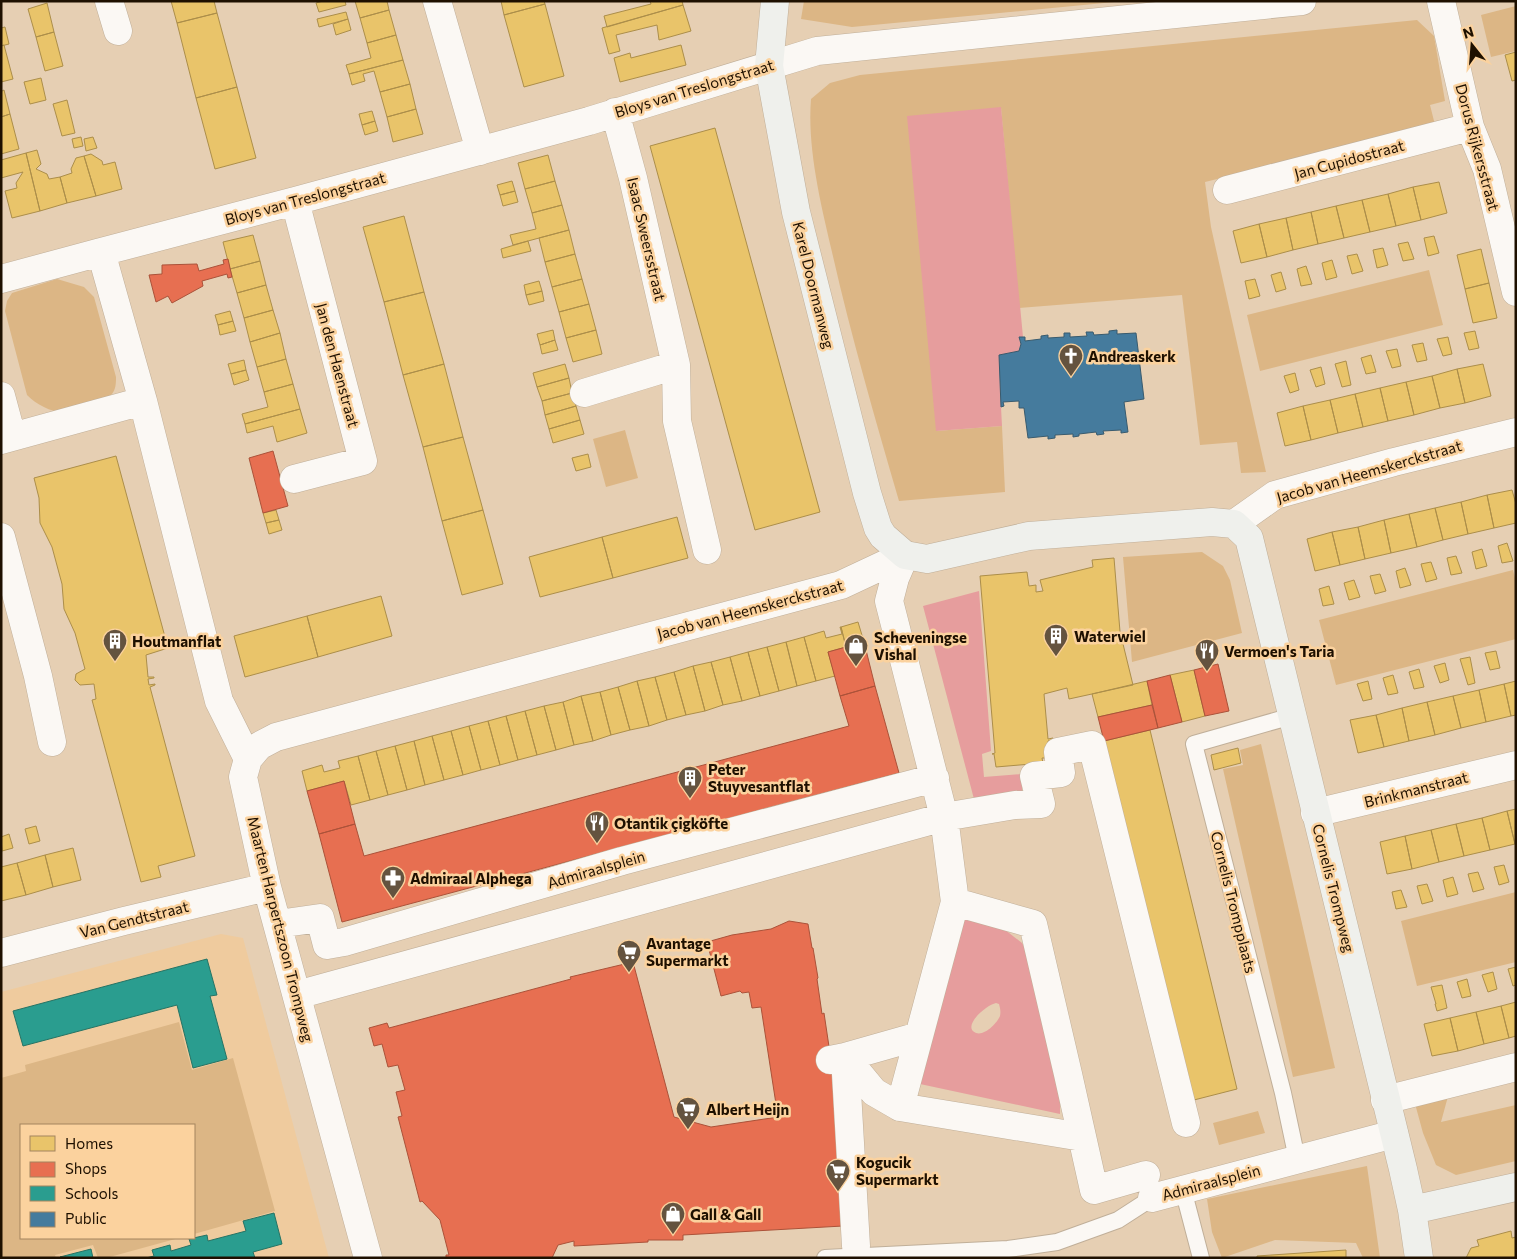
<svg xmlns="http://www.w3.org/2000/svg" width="1517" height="1259" font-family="Commissioner,sans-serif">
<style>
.built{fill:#efcb9e;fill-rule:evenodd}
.green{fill:#dcb685}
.water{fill:#e69d9d;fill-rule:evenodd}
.homes{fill:#e9c46a;stroke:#ac8e4a}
.shops{fill:#e76f51;stroke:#ab5239}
.schools{fill:#2a9d8f;stroke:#267364}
.public{fill:#457b9d;stroke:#395b6e}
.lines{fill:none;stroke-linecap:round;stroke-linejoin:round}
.lane-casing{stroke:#c0af99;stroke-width:18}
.street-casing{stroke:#c0af99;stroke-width:29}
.secondary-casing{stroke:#c0af99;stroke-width:29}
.lane{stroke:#fbf8f4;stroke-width:16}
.street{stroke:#fbf8f4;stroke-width:28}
.secondary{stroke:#eff0ec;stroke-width:28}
.labels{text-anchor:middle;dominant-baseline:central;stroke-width:5;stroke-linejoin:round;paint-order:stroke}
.street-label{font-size:15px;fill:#1e1000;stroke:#fbd29e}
.poi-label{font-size:15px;font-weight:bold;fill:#1e1000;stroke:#fbd29e;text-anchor:start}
</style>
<rect width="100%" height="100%" fill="#e6cfb3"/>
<!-- built -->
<path class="built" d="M221 934 243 938 329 1258H1V992ZM21 1125H194V1238H21Z"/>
<!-- green -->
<path class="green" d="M804 1H1125L852 27 801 19Z
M1516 6V51L1491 57 1481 15Z
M1417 20 1434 36 1445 101 1430 105 1435 125 1205 182 1211 227 1266 472 1241 473 1237 442 1200 445 1182 295 1019 308 1001 108 936 431 1002 426 1005 492 899 501C875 418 851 336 832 252 821 205 807 148 811 99L830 83 860 75Z
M1429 270 1443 325 1260 371 1247 315Z
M57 279 84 287 94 297 116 377C116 383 116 390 111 395 106 400 73 412 66 412 52 413 37 405 27 395L5 311 7 301 12 293Z
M625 430 638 478 606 487 593 439Z
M1202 552 1223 566 1230 580 1242 633 1132 662 1123 557Z
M1513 570 1516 582V639L1336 685 1319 620Z
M1261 744 1335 1068 1293 1077 1223 769 1243 765 1240 750Z
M1516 892V962L1417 986 1401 921Z
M179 1022 192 1070 233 1058 275 1211 194 1234V1125H21V1238H179L106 1258H98L93 1245 55 1255 56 1258H1V1078L26 1071 25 1065Z
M1450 1089 1441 1122 1516 1105V1161L1456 1175 1436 1165 1423 1133 1414 1100Z
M1258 1111 1265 1133 1219 1145 1213 1123Z
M1367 1166 1380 1258H1363L1356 1243 1275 1240 1222 1258 1212 1232 1207 1199Z"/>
<!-- water -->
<path class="water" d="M1001 107 1023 337 1019 338 1021 344 1001 407 1002 426 936 431 907 116Z
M979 591 991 751 982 754 984 777 1022 774V795L974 799 923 606Z
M964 916 1004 929 1022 943 1036 967 1060 1068V1114L920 1084ZM996 1003 999 1004C1000 1008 1001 1011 1000 1016 997 1023 985 1036 976 1033 961 1027 986 1005 996 1003Z"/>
<!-- homes -->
<path class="homes" d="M171 1H214L217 13 177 23Z
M323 1H345L346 5 319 12 316 3Z
M355 1H387L389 10 360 18Z
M501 1H544L545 4 504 15Z
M650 1H682L683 5 607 27 604 16 651 4Z
M47 3 54 32 36 37 28 9Z
M545 4 564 76 524 87 504 15Z
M683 5 691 31 659 40 657 25 616 35 620 51 609 54 602 28Z
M389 10 396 35 367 43 360 18Z
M346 12 348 19 319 27 317 19Z
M217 13 237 87 196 98 177 23Z
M348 19 351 30 336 35 333 24Z
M5 27 9 44 1 46V28Z
M54 32 63 66 45 71 36 37Z
M396 35 403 60 349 74 346 65 371 58 367 43Z
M4 45 13 79 1 82V46Z
M681 45 686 65 620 82 614 58 630 53 631 58Z
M1516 52V80L1512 81 1505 55Z
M403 60 410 84 380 92 374 71 363 74 365 81 352 85 349 74Z
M41 78 46 100 30 104 24 82Z
M410 84 416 109 387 117 380 92Z
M237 87 256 158 215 169 196 98Z
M1 88 2 91 4 90 10 114 1 117Z
M67 100 75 133 62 136 53 104Z
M416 109 423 134 393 142 387 117Z
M372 111 375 121 362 125 359 114Z
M10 114 19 149 1 154V117Z
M375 121 378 131 365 135 362 125Z
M715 128 820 512 755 530 650 146Z
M81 137 83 146 74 148 72 139Z
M93 137 97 148 86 151 84 139Z
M37 150 41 164 36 169 47 174 49 179 60 177 67 203 40 211 26 153Z
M26 153 40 211 12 218 5 191 17 188 16 183 23 172 1 178V160Z
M91 154 102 161 103 165 115 162 122 189 96 196 84 156Z
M548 155 555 181 525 189 518 163Z
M84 156 96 196 67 203 60 177 72 173 71 169 76 158Z
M512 181 515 191 500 195 497 185Z
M555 181 562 205 532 213 525 189Z
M1439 182 1447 213 1421 220 1413 187Z
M1413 187 1421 220 1396 226 1388 194Z
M515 191 518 202 503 206 500 195Z
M1388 194 1396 226 1370 232 1362 200Z
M1362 200 1370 232 1344 238 1336 206Z
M562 205 569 230 513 245 510 235 536 229 532 213Z
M1336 206 1344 238 1318 244 1311 212Z
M1311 212 1318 244 1293 250 1286 218Z
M404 216 424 292 384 302 363 227Z
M1286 218 1293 250 1267 257 1259 224Z
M1259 224 1267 257 1241 263 1233 231Z
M569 230 575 254 545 262 539 238Z
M253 235 260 261 230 269 223 242Z
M1434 236 1439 253 1428 256 1424 238Z
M528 241 531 251 503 258 501 249Z
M1408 242 1414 259 1403 261 1398 244Z
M1383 248 1388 265 1377 268 1373 250Z
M1481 249 1489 283 1465 289 1457 255Z
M575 254 582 279 552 287 545 262Z
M1357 254 1363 271 1352 274 1347 256Z
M1332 260 1337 277 1326 280 1322 263Z
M260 261 266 285 237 293 230 269Z
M1306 266 1312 284 1301 286 1297 269Z
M1281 272 1286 289 1276 292 1271 275Z
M582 279 589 304 559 312 552 287Z
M1255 279 1260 296 1249 299 1245 281Z
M539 281 542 291 526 295 524 285Z
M1489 283 1497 318 1473 323 1465 289Z
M266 285 273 310 244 318 237 293Z
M542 291 544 301 529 305 526 295Z
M424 292 444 364 403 375 384 302Z
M589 304 596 330 566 338 559 312Z
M273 310 280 333 250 342 244 318Z
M230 311 233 321 218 325 215 315Z
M233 321 236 331 220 335 218 325Z
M553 330 555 340 540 345 537 334Z
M596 330 602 354 573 362 566 338Z
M1475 331 1479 348 1469 350 1464 333Z
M280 333 286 359 257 367 250 342Z
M1448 337 1452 354 1443 356 1437 339Z
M555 340 558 350 542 354 540 345Z
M1423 343 1427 360 1417 362 1412 345Z
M1397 349 1401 366 1392 368 1386 351Z
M1371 355 1376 372 1366 374 1361 358Z
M286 359 293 384 264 392 257 367Z
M244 360 246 370 231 374 228 364Z
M1346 361 1351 385 1342 387 1335 364Z
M444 364 463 437 423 447 403 375Z
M565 364 569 378 537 387 533 373Z
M1483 364 1491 396 1465 403 1457 369Z
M1321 367 1325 384 1316 387 1310 370Z
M1457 369 1465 403 1440 408 1432 376Z
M246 370 249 380 234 385 231 374Z
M1295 373 1299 390 1290 393 1284 376Z
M1432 376 1440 408 1414 415 1406 382Z
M569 378 572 393 542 401 537 387Z
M1406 382 1414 415 1388 421 1380 388Z
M293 384 300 409 245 424 242 414 268 407 264 392Z
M1380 388 1388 421 1363 427 1355 394Z
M572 393 576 406 545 415 542 401Z
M1355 394 1363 427 1338 433 1330 400Z
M1330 400 1338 433 1311 440 1303 406Z
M576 406 580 420 549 429 545 415Z
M1303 406 1311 440 1285 446 1277 413Z
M300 409 307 433 277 442 273 426 247 433 245 424Z
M580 420 584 434 553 443 549 429Z
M463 437 483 510 442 521 423 447Z
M588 454 591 467 576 471 572 458Z
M116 456 168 648 146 655 148 677H154V678L148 679 149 685 155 684V685L150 687 195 856 158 866 161 877 141 882 92 700 96 699 94 684 80 685 75 680 76 674 85 669 75 633 64 609 62 584 52 547 40 523 39 498 34 478Z
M1512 490 1516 504V523L1494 528 1487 495Z
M1487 495 1494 528 1468 534 1461 502Z
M1461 502 1468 534 1443 540 1435 508Z
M1435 508 1443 540 1417 547 1409 514Z
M276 510 279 520 266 523 263 513Z
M483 510 503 584 462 595 442 521Z
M1409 514 1417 547 1391 553 1384 520Z
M677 517 688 558 613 578 602 537Z
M279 520 282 530 269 534 266 523Z
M1384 520 1391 553 1365 559 1358 527Z
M1358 527 1365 559 1340 565 1332 532Z
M1332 532 1340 565 1315 571 1307 539Z
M602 537 613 578 540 597 529 557Z
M1507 543 1513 561 1502 563 1498 546Z
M1482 549 1487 566 1476 569 1472 552Z
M1456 556 1462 573 1451 575 1447 558Z
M1114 558 1121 644H1123L1133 685 1069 699 1067 688 1044 694 1048 739 1053 738V740L1048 741 1050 758H1042L1043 763 996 767 994 754H992L995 753 980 576 1027 572 1029 586 1036 585V592L1043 591 1040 580 1093 567 1092 560Z
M1431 562 1437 579 1426 582 1421 564Z
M1405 568 1411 585 1400 588 1396 571Z
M1380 574 1386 591 1375 594 1370 576Z
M1354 580 1360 597 1349 600 1344 583Z
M1329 586 1334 604 1323 606 1319 589Z
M381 596 392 636 318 657 307 616Z
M307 616 318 657 245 677 234 636Z
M858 622 864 642 846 647 841 627Z
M840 627H841L846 647 828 652 835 676 816 681 804 637 824 631 826 638 842 634Z
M804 637 816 681 797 686 786 642Z
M786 642 797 686 779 691 767 647Z
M767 647 779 691 760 696 748 652Z
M1496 651 1500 668 1490 670 1485 653Z
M748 652 760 696 742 701 730 657Z
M730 657 742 701 723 705 711 662Z
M1470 657 1475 683 1468 685 1460 659Z
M711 662 723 705 705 711 693 666Z
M1445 663 1449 680 1440 683 1434 666Z
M693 666 705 711 686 715 674 672Z
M1419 669 1424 687 1414 689 1409 672Z
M1194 670 1205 716 1182 722 1170 675Z
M674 672 686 715 667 720 655 677Z
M1393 675 1398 693 1388 695 1383 678Z
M655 677 667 720 649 726 637 681Z
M637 681 649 726 630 730 618 687Z
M1147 681 1152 705 1098 717 1092 694Z
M1368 681 1372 699 1363 701 1357 684Z
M1516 681V715L1511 716 1504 684Z
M1504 684 1511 716 1486 722 1479 690Z
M618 687 630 730 611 735 600 692Z
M1479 690 1486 722 1461 728 1453 696Z
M600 692 611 735 593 741 581 696Z
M581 696 593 741 574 745 563 702Z
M1453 696 1461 728 1435 735 1427 702Z
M563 702 574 745 556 750 544 706Z
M1427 702 1435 735 1409 741 1402 708Z
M544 706 556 750 537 755 525 711Z
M1402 708 1409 741 1384 747 1376 715Z
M525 711 537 755 518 760 506 716Z
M1376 715 1384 747 1358 753 1350 720Z
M506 716 518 760 500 765 488 721Z
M488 721 500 765 481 770 469 726Z
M469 726 481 770 463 775 451 731Z
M1150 730 1237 1089 1190 1101 1104 741Z
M451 731 463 775 444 780 432 736Z
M432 736 444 780 425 785 414 741Z
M414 741 425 785 407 790 395 746Z
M395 746 407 790 388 795 376 751Z
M1238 748 1241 763 1214 770 1211 755Z
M376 751 388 795 370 800 358 756Z
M358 756 370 800 351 805 344 781 307 791 302 771 322 765 324 772 340 768 338 761Z
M1516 809V844H1515L1507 811Z
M1507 811 1515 844 1490 850 1482 818Z
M1482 818 1490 850 1464 856 1456 824Z
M1456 824 1464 856 1439 862 1431 830Z
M36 826 40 841 29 844 25 829Z
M1431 830 1439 862 1412 869 1405 836Z
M9 834 13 848 2 851 1 837Z
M1405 836 1412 869 1387 874 1380 842Z
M73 848 81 880 53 887 45 855Z
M45 855 53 887 26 895 17 863Z
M17 863 26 895 1 901V867Z
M1504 865 1509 882 1499 885 1494 867Z
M1478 872 1484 889 1473 892 1468 874Z
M1453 877 1458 894 1447 897 1443 880Z
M1427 884 1433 901 1422 904 1417 886Z
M1401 890 1407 907 1396 909 1392 892Z
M1516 967V985L1513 986 1508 969Z
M1493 972 1497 989 1488 992 1482 975Z
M1467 979 1471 996 1462 998 1457 982Z
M1442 985 1447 1008 1437 1011 1435 1004H1436L1431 987Z
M1516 1002V1036L1509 1038 1501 1006Z
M1501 1006 1509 1038 1484 1044 1476 1012Z
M1476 1012 1484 1044 1458 1051 1450 1018Z
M1450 1018 1458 1051 1432 1056 1424 1024Z
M1511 1231 1512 1238 1516 1237V1258H1466L1471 1248 1479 1246 1477 1240Z
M1346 1250V1258H1257V1256Z"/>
<!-- shops -->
<path class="shops" d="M228 259 232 277 228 278 227 274 202 281 203 286 172 303 168 296 156 302 149 275 162 274V265L197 264 199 271 224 264 223 260Z
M273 451 288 506 263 513 249 458Z
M864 642 875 686 840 696 828 652Z
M1218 664 1229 711 1205 716 1194 670Z
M1170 675 1182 722 1158 728 1147 681Z
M875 686 899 773 342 922 319 834 355 824 364 856 849 726 840 696Z
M1152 705 1158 728 1104 741 1098 717Z
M344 781 355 824 319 834 307 791Z
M789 921 808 924 812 948H813L818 978 817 979 822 1014 824 1013 842 1134 843 1226 683 1235V1240H648V1242L574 1246V1241L558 1245 552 1258H446V1255H449L440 1220 422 1201 420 1202 398 1117 402 1116 396 1092 405 1090 398 1065 388 1067 382 1044 374 1046 369 1028 387 1023 389 1028 571 979 570 977 633 962 674 1117 711 1127 778 1117 761 1007 752 1008 749 992 742 993 740 991 721 996 707 942 732 935 771 929Z"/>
<!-- schools -->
<path class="schools" d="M207 959 217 995 210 996 227 1059 193 1068 177 1005 23 1046 13 1011Z
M274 1213 282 1244 253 1252 255 1258H146L154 1256 152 1250 170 1245 171 1251 191 1245 189 1239 207 1235 208 1241 246 1231 243 1221Z
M91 1249 93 1258 60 1257Z"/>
<!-- public -->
<path class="public" d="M1117 330V334L1136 333 1144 399 1124 402 1128 432 1121 433V430L1103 431 1104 434 1097 435 1096 432 1079 434V436L1073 437V434L1055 435V438L1048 439V436L1028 438 1024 408H1019V401L1003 402 1004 406 1001 407 999 355 1019 351 1021 344 1019 337H1025V341L1041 339V336L1048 335V338L1064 337V333H1070V337L1087 336 1086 332H1093L1094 335 1109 334V331Z"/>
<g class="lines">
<defs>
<path id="lane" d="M1292 716 1194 744 1283 1093 1297 1159
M1188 1189 1185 1197 1201 1258
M825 1258 1008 1249 1057 1242 1118 1220 1152 1198"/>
<path id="street" d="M109 1 118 31
M437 1 480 151
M1441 1 1470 127 1487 169 1516 292
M615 112 633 178 676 365 677 421 707 550
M1227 190 1470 127
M101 252 295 201 589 121 817 51 1302 1
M1 279 101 252 143 401 1 440
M584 393 676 365
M1 396 12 437
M143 401 219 701 248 759 243 777 267 887 368 1258
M294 479 363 461 295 201
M1234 524 1275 495 1394 462 1516 432
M1 537 38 676 52 742
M905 555 895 578 889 601 944 817 955 902 1033 924 1068 1074 1094 1190 1146 1175
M248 759 259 746 276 737 841 585 905 555
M1315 813 1516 765
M278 924 320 918 327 945 344 942 622 861 935 778
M1 953 124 921 267 887
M297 995 944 817 1015 805 1041 804 1034 776 1061 773 1058 752 1092 745 1186 1123
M830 1060 845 1057 874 1092 900 1107 955 902
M1385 1100 1516 1067
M900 1107 1082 1137
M1152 1198 1394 1134
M856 1246 845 1057 919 1036"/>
<path id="secondary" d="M775 1 769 66 796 212 867 493 878 528 883 536 905 555 927 559 1029 536 1212 522 1234 524 1249 538 1403 1169 1412 1210 1419 1258
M1412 1210 1516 1187"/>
</defs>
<!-- lane casing -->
<use href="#lane" class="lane-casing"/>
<!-- street casing -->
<use href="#street" class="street-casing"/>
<!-- secondary casing -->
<use href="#secondary" class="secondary-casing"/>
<!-- lane -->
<use href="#lane" class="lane"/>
<!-- street -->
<use href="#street" class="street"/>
<!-- secondary -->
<use href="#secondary" class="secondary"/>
</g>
<!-- icons -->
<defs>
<symbol id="church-pin" viewBox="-11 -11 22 30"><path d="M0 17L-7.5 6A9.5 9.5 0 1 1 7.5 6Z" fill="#64533f" stroke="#fbd29e"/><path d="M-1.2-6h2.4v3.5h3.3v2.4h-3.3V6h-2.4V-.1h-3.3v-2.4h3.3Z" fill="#fff"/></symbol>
<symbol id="building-pin" viewBox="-11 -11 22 30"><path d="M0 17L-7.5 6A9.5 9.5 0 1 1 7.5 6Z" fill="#64533f" stroke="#fbd29e"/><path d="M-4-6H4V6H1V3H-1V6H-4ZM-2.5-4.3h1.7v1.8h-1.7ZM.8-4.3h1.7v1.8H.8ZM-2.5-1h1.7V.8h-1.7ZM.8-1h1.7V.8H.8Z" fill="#fff"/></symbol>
<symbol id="shop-pin" viewBox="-11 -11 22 30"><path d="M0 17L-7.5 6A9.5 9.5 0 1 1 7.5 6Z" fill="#64533f" stroke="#fbd29e"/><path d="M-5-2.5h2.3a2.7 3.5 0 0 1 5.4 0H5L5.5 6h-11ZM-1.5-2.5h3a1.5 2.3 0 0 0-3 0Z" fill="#fff"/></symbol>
<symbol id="restaurant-pin" viewBox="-11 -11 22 30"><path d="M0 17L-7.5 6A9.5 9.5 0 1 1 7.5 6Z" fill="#64533f" stroke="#fbd29e"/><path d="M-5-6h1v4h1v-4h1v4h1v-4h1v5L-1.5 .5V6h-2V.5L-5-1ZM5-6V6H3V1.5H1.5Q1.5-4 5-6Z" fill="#fff"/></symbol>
<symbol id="pharmacy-pin" viewBox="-11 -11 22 30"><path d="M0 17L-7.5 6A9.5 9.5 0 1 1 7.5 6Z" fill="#64533f" stroke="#fbd29e"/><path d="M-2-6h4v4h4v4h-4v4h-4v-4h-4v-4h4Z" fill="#fff"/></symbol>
<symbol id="supermarket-pin" viewBox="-11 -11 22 30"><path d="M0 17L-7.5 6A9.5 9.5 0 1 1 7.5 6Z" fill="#64533f" stroke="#fbd29e"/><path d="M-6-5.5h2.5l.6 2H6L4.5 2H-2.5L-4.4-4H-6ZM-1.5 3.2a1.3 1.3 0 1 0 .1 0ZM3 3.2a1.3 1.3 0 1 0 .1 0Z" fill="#fff"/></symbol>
</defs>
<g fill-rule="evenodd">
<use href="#church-pin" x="1057" y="342" width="28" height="38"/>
<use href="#building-pin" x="1042" y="622" width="28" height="38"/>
<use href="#building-pin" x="101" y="627" width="28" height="38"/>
<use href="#shop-pin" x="842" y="632" width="28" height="38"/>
<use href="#restaurant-pin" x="1193" y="637" width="28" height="38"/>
<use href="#building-pin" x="676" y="764" width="28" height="38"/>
<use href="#restaurant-pin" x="583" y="809" width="28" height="38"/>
<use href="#pharmacy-pin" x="379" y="864" width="28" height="38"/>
<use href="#supermarket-pin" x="615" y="938" width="28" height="38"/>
<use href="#supermarket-pin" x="674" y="1095" width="28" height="38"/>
<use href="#supermarket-pin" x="824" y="1157" width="28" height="38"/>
<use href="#shop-pin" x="659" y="1200" width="28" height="38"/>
</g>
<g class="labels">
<!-- street labels -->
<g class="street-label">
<text transform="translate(694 88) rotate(-17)">Bloys van Treslongstraat</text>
<text transform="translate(1478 147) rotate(75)">Dorus Rijkersstraat</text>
<text transform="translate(1349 159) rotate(-15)">Jan Cupidostraat</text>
<text transform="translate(305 198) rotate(-15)">Bloys van Treslongstraat</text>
<text transform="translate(647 239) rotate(77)">Isaac Sweersstraat</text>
<text transform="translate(814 285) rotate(76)">Karel Doormanweg</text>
<text transform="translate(338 365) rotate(75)">Jan den Haenstraat</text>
<text transform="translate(1369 471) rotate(-16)">Jacob van Heemskerckstraat</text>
<text transform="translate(750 609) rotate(-15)">Jacob van Heemskerckstraat</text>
<text transform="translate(1416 789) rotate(-14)">Brinkmanstraat</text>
<text transform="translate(596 869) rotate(-16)">Admiraalsplein</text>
<text transform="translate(1334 888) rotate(76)">Cornelis Trompweg</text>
<text transform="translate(1234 902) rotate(76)">Cornelis Trompplaats</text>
<text transform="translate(134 919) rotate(-14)">Van Gendtstraat</text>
<text transform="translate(281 929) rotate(76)">Maarten Harpertszoon Trompweg</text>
<text transform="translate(1211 1182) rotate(-15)">Admiraalsplein</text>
</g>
<!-- poi labels -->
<g class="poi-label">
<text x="1088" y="356">Andreaskerk</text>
<text x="1074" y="636">Waterwiel</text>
<text x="874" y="637">Scheveningse<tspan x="874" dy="17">Vishal</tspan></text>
<text x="132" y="641">Houtmanflat</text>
<text x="1224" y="651">Vermoen's Taria</text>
<text x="708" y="769">Peter<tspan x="708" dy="17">Stuyvesantflat</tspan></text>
<text x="614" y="823">Otantik çigköfte</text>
<text x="410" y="878">Admiraal Alphega</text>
<text x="646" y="943">Avantage<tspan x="646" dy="17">Supermarkt</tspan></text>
<text x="706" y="1109">Albert Heijn</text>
<text x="856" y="1162">Kogucik<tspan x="856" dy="17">Supermarkt</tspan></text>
<text x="690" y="1214">Gall &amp; Gall</text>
</g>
</g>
<!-- border -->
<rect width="1517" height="1259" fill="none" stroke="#1e1000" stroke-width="5"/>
<!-- legend -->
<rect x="20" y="1124" width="175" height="115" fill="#fbd29e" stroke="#a3845f"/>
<rect x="30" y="1136" width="25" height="15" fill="#e9c46a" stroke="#a3845f"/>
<text x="65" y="1149" font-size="15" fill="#1e1000">Homes</text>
<rect x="30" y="1162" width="25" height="15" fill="#e76f51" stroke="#a3845f"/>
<text x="65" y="1174" font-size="15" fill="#1e1000">Shops</text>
<rect x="30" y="1186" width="25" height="15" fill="#2a9d8f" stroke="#a3845f"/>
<text x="65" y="1199" font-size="15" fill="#1e1000">Schools</text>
<rect x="30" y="1212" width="25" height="15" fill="#457b9d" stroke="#a3845f"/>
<text x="65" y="1224" font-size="15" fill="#1e1000">Public</text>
<!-- north arrow -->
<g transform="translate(1472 45) rotate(343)" stroke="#fbd29e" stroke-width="4" paint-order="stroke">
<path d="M0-4L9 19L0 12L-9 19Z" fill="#1e1000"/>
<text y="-8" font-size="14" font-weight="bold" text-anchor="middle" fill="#1e1000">N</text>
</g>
</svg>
